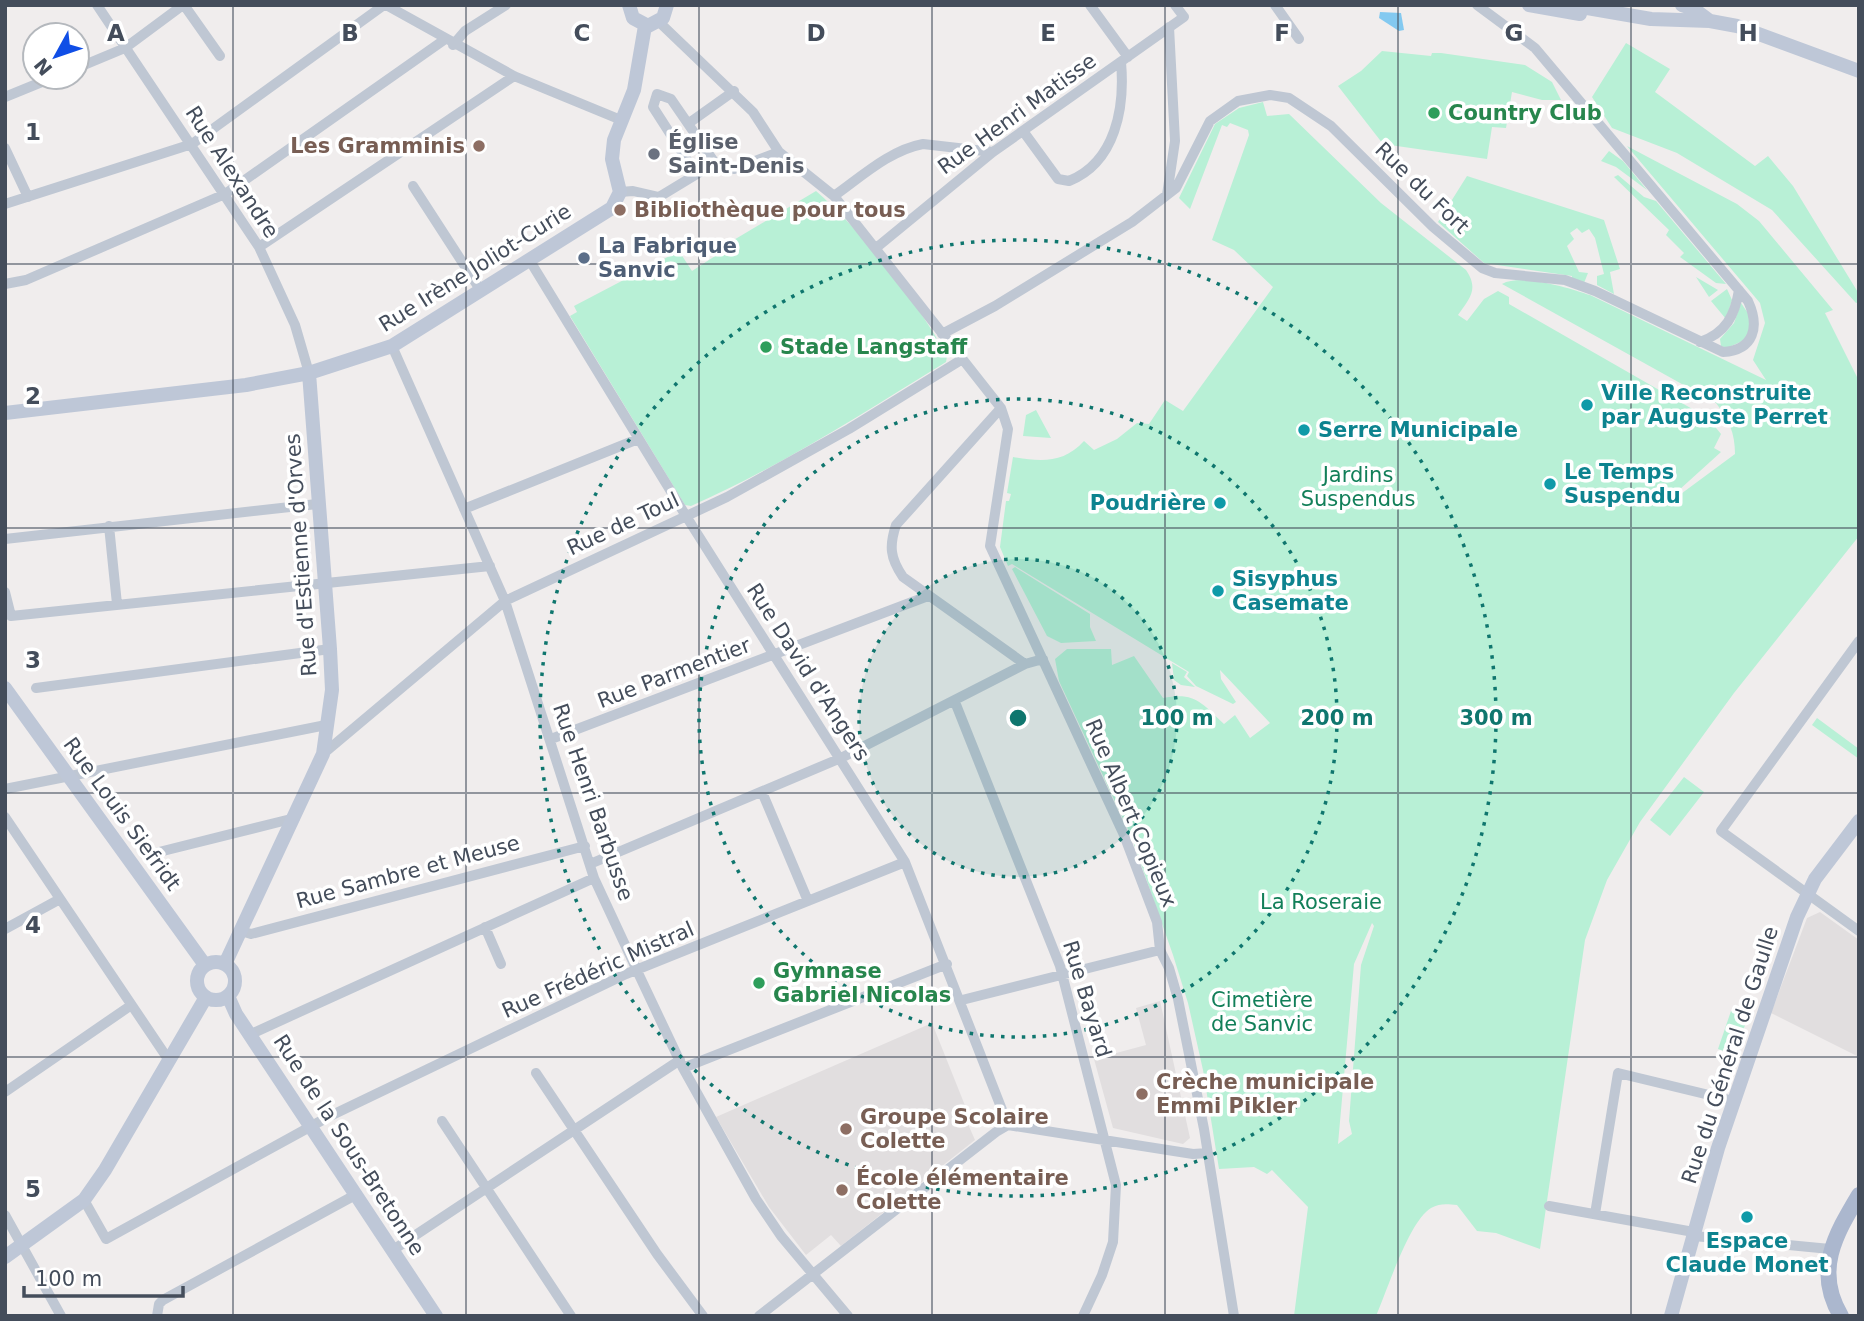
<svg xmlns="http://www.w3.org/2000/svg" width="1864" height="1321" font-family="'DejaVu Sans',sans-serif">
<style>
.education{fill:#e1dedf}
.green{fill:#b8f0d6;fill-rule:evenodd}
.water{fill:#83c9f0}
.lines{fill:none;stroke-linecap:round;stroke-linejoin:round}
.street{stroke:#bfc7d3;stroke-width:10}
.secondary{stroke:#bec7d7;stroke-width:14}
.primary{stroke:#abb7ce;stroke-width:16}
.grid{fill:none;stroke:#444d5b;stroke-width:2;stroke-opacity:0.55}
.ring{fill:none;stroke:#0f766e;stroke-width:3.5;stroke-dasharray:3.5 7}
.leisure-dot{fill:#2e9e5b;stroke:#fff;stroke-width:2.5}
.education-dot{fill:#8d6e63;stroke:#fff;stroke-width:2.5}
.worship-dot{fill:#6b7280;stroke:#fff;stroke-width:2.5}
.service-dot{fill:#5c6f8a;stroke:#fff;stroke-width:2.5}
.culture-dot{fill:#0f9aa8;stroke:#fff;stroke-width:2.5}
.labels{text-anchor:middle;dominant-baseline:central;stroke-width:7;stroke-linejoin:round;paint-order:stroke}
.leisure-label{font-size:21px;font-weight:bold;fill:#27864d;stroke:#fff;text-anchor:start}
.street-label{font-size:21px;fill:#444d5b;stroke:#fff}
.worship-label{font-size:21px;font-weight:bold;fill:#5b616d;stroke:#fff;text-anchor:start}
.education-label{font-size:21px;font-weight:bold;fill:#785e54;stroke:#fff;text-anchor:start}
.service-label{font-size:21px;font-weight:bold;fill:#4e5e75;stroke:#fff;text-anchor:start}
.culture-label{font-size:21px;font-weight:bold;fill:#0d838f;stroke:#fff;text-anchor:start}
.park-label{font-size:21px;fill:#127f59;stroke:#fff}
.grid-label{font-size:23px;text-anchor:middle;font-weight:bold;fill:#444d5b;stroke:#fff;stroke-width:7;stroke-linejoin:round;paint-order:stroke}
.centre{fill:#0f766e;stroke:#fff;stroke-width:3.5}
.ring-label{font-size:21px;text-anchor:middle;font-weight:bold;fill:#0f766e;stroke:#fff;stroke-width:7;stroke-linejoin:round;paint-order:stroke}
</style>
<rect width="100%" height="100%" fill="#f0eded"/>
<!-- education -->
<path class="education" d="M1820 912 1859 940V1057L1771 1013 1807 918Z
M1160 1001 1190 1138 1183 1144 1113 1128 1094 1059 1146 1045 1136 1008Z
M932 1023 968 1113 964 1115 975 1140 841 1246 831 1235 806 1255 769 1207 716 1117Z"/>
<!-- green -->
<path class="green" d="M1626 43 1670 69 1655 92 1755 166 1768 156 1793 186 1859 294V302L1856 303 1772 210 1677 153 1612 128 1592 97Z
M1382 51 1431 56 1432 53H1441L1525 65 1552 82 1561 100H1542L1512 92 1506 128 1492 127 1487 159 1383 144 1338 86 1361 71Z
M1263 102 1267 116 1289 114 1381 203 1466 270C1479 289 1470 298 1458 315L1467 321 1484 299 1498 291 1509 297V304L1708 418 1721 434 1714 448 1721 452 1668 500 1670 502 1735 454C1735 433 1729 420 1716 403L1502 284C1522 273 1569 288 1590 295L1766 380 1753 360 1765 323 1760 303 1627 146 1737 204 1759 221 1833 310 1825 313 1859 381V536L1734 693 1640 822 1607 880 1585 940 1540 1249 1496 1233 1477 1231 1457 1205C1447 1204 1440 1203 1431 1208 1409 1221 1387 1291 1376 1316H1294L1308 1207 1272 1170 1267 1174 1254 1167 1219 1169 1203 1070 1188 1003 1173 955 1131 836 1059 681 1055 659 1067 649H1111L1112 665 1134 656 1163 698C1196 692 1201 703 1224 724L1235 715 1250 738 1270 723 1220 670 1221 679 1236 702 1233 704 1196 686 1187 676 1189 672 1012 564 1008 566 1000 547 1006 501H1009L1011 494 1007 493 1013 457C1042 462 1064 463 1084 441L1094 450 1117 439 1137 423 1149 424 1165 400 1183 411 1273 287 1234 250 1212 240 1249 135 1248 130 1230 123 1227 127 1222 125 1190 209 1179 198 1215 124 1239 108ZM1372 923 1374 926 1361 965 1349 1121 1352 1134 1338 1144 1354 964Z
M1609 151 1623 161 1647 190 1616 167 1601 161Z
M1618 175 1644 197 1656 201 1726 284 1716 283 1680 257 1684 253 1666 235 1669 230 1614 177Z
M1467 176 1604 220 1620 269 1610 272 1614 294 1597 285V276L1604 274 1595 238 1589 229 1582 233 1577 228 1570 233 1574 239 1567 246 1579 272 1588 273 1584 283 1572 280V276L1484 263 1438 222Z
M816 191C861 230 919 304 947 356L946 362C863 413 780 467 691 506L685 505 570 316 577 312 574 306 679 251 692 271 729 247 732 241Z
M1696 277 1718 290 1709 297Z
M1727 289 1732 300 1726 319 1711 301Z
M1741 303 1752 319 1747 339 1727 348 1721 346 1720 339 1734 323Z
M1036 410 1051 438 1023 436 1026 415Z
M1015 567 1090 614V627L1096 641 1061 643 1047 636 1012 569Z
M1172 663 1187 672 1184 677 1195 687 1181 685 1174 680Z
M1817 718 1859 749V759L1812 725Z
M1684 777 1704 792 1670 836 1650 820Z
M1731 1011 1748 1016 1735 1055 1718 1049Z"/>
<!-- water -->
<path class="water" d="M1380 12 1401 13 1404 30 1399 31 1379 18Z"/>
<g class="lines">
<!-- street -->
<path class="street" d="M97 5 259 247 295 325 309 373
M184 5 220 56
M386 5 514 76 621 120
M1090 5 1128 57
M1275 5 1299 39
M659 22 753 112 779 152 834 196 1001 408 1008 429 990 546 1124 835 1157 922 1160 950 1169 968 1178 999 1204 1129 1234 1316
M453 45 465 31 506 5
M77 68 125 48 183 5
M5 97 54 77
M689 123 734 91
M1023 131 1058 179 1069 181C1116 162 1125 107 1121 62
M5 148 28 197
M715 163 734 169 779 152
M696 174 653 107 657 94 671 99 715 163
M413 186 481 291
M620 192 633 191 659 197 715 163
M1167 195 1175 141 1169 27
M834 196C861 177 890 150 923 144L993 152
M5 204 192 144 384 5
M259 247 514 76
M876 248 993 152 1184 17 1175 5
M530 261 686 516 905 862 1008 1125
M5 284 26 280 225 194 444 40
M942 334 995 306 1132 222 1176 188 1210 121 1238 101 1270 95 1289 98 1331 126 1433 227 1482 268 1495 273 1565 280 1595 291 1723 352C1754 350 1760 327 1748 301L1535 48 1477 5
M1700 342C1726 333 1735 315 1739 290
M392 346 505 601 594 878 640 977 683 1068 756 1199 781 1236 848 1316
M1001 408 896 525C889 546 890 558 903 577L1025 664 1043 659
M464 509 638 439
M109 526 117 604
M5 539 317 504
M5 592 11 616 490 566
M1859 641 1721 831 1859 931
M36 688 330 649
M955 702 1060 966 1116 1185 1113 1242 1102 1275 1083 1316
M551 739 928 596
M323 754 505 601 727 497 849 429 961 360
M5 789 326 725
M762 792 808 901
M5 817 168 1059
M151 854 295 818
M590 864 841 758 1025 664
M485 927 501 964
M5 929 60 899
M241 931 251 934 585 846
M962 1000 1160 950
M251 1034 594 878
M683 1068 947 964
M536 1073 657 1254 703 1316
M5 1092 130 1006
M442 1121 571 1316
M1008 1125 1193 1154 1208 1153
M84 1200 106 1239 328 1117 626 974 905 862
M1549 1206 1688 1231 1694 1236 1830 1249
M1595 1214 1618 1073 1734 1101
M5 1215 61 1316
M393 1250 680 1060
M157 1316 159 1304 163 1300 357 1194
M759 1316 996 1132 1008 1125"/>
<!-- secondary -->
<path class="secondary" d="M629 5 633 18 648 26 663 18 667 5
M1529 5 1580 14
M1570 5 1651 19 1710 21 1737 26 1859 71
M1682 5 1694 9 1710 21
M5 413 246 385 309 373 392 346 612 208 620 192 612 159 614 140 634 90 645 26
M5 688 205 965
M197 981a19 19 0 1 1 38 0a19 19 0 1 1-38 0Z
M225 964 323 754 332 690 330 649 309 373
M228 996 236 1014 436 1316
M5 1257 84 1200 105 1170 206 997
M1671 1316 1718 1148 1797 917 1815 879 1859 821"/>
<!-- primary -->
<path class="primary" d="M1841 1316C1814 1271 1835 1235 1859 1195"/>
</g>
<!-- grid -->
<path class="grid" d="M233 5V1316M466 5V1316M699 5V1316M932 5V1316M1165 5V1316M1398 5V1316M1631 5V1316M5 264H1859M5 528H1859M5 793H1859M5 1057H1859"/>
<!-- distance rings -->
<circle cx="1018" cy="718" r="159" fill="#0f766e" fill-opacity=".12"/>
<g class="ring">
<circle cx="1018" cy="718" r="159"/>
<circle cx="1018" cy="718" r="319"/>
<circle cx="1018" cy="718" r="478"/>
</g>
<!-- markers -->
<g class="leisure-dot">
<circle cx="1434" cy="113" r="7"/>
<circle cx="766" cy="347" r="7"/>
<circle cx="759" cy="983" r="7"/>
</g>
<g class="education-dot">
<circle cx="479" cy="146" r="7"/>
<circle cx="620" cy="210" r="7"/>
<circle cx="1142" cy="1094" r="7"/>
<circle cx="846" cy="1129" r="7"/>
<circle cx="842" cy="1190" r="7"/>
</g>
<circle class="worship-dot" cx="654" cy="154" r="7"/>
<circle class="service-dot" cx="584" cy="258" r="7"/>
<g class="culture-dot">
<circle cx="1587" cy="405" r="7"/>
<circle cx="1304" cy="430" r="7"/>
<circle cx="1550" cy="484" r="7"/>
<circle cx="1220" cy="503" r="7"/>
<circle cx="1218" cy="591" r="7"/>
<circle cx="1747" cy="1217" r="7"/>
</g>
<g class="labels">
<!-- leisure labels -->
<g class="leisure-label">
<text x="1448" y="113">Country Club</text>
<text x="780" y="347">Stade Langstaff</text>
<text x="773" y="971">Gymnase<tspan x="773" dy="24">Gabriel Nicolas</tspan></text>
</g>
<!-- street labels -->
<g class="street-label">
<text transform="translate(1017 114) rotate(-36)">Rue Henri Matisse</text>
<text transform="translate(232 172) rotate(57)">Rue Alexandre</text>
<text transform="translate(1422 188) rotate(44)">Rue du Fort</text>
<text transform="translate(475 268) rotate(-32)">Rue Irène Joliot-Curie</text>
<text transform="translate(623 524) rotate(-25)">Rue de Toul</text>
<text transform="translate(301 555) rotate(-94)">Rue d'Estienne d'Orves</text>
<text transform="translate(808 672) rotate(57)">Rue David d'Angers</text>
<text transform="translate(674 673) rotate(-21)">Rue Parmentier</text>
<text transform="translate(593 802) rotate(71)">Rue Henri Barbusse</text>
<text transform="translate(1131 813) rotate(67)">Rue Albert Copieux</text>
<text transform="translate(122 814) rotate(54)">Rue Louis Siefridt</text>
<text transform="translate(408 872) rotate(-15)">Rue Sambre et Meuse</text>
<text transform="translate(598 970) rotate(-24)">Rue Frédéric Mistral</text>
<text transform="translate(1087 999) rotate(73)">Rue Bayard</text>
<text transform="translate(1730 1055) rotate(-72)">Rue du Général de Gaulle</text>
<text transform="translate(349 1145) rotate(57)">Rue de la Sous-Bretonne</text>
</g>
<!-- worship labels -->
<g class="worship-label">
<text x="668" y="142">Église<tspan x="668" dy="24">Saint-Denis</tspan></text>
</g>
<!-- education labels -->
<g class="education-label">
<text x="465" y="146" text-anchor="end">Les Gramminis</text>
<text x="634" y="210">Bibliothèque pour tous</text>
<text x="1156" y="1082">Crèche municipale<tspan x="1156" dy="24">Emmi Pikler</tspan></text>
<text x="860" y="1117">Groupe Scolaire<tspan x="860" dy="24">Colette</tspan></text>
<text x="856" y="1178">École élémentaire<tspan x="856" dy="24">Colette</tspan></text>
</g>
<!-- service labels -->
<g class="service-label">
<text x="598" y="246">La Fabrique<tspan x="598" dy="24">Sanvic</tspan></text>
</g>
<!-- culture labels -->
<g class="culture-label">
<text x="1601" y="393">Ville Reconstruite<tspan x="1601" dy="24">par Auguste Perret</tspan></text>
<text x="1318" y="430">Serre Municipale</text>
<text x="1564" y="472">Le Temps<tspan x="1564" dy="24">Suspendu</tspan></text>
<text x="1206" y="503" text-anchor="end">Poudrière</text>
<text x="1232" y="579">Sisyphus<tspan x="1232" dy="24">Casemate</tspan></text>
<text x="1747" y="1241" text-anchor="middle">Espace<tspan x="1747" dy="24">Claude Monet</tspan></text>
</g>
<!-- park labels -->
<g class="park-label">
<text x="1358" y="475">Jardins<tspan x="1358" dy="24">Suspendus</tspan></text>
<text x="1321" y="902">La Roseraie</text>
<text x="1262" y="1000">Cimetière<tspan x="1262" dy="24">de Sanvic</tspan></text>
</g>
</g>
<g class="grid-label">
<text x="116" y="41">A</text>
<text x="350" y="41">B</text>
<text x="582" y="41">C</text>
<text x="816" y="41">D</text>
<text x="1048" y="41">E</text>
<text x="1282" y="41">F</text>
<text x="1514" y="41">G</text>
<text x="1748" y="41">H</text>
<text x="33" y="140">1</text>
<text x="33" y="404">2</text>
<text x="33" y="668">3</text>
<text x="33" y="933">4</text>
<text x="33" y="1197">5</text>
</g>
<circle cx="1018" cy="718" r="10" class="centre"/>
<g class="ring-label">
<text x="1177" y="725">100 m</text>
<text x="1337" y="725">200 m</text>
<text x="1496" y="725">300 m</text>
</g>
<!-- border -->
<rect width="1864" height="1321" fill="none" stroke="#444d5b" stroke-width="14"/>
<!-- north arrow -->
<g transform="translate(56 56) rotate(230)"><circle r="33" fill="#ffffff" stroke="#b4b8bd" stroke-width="2"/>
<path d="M0-5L12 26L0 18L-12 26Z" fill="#104ee6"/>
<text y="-10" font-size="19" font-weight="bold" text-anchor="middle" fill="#444d5b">N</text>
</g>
<!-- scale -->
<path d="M24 1286v10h159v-10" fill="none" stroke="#444d5b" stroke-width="3.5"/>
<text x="35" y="1286" font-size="21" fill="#444d5b" stroke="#ffffff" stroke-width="5" paint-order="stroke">100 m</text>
</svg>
